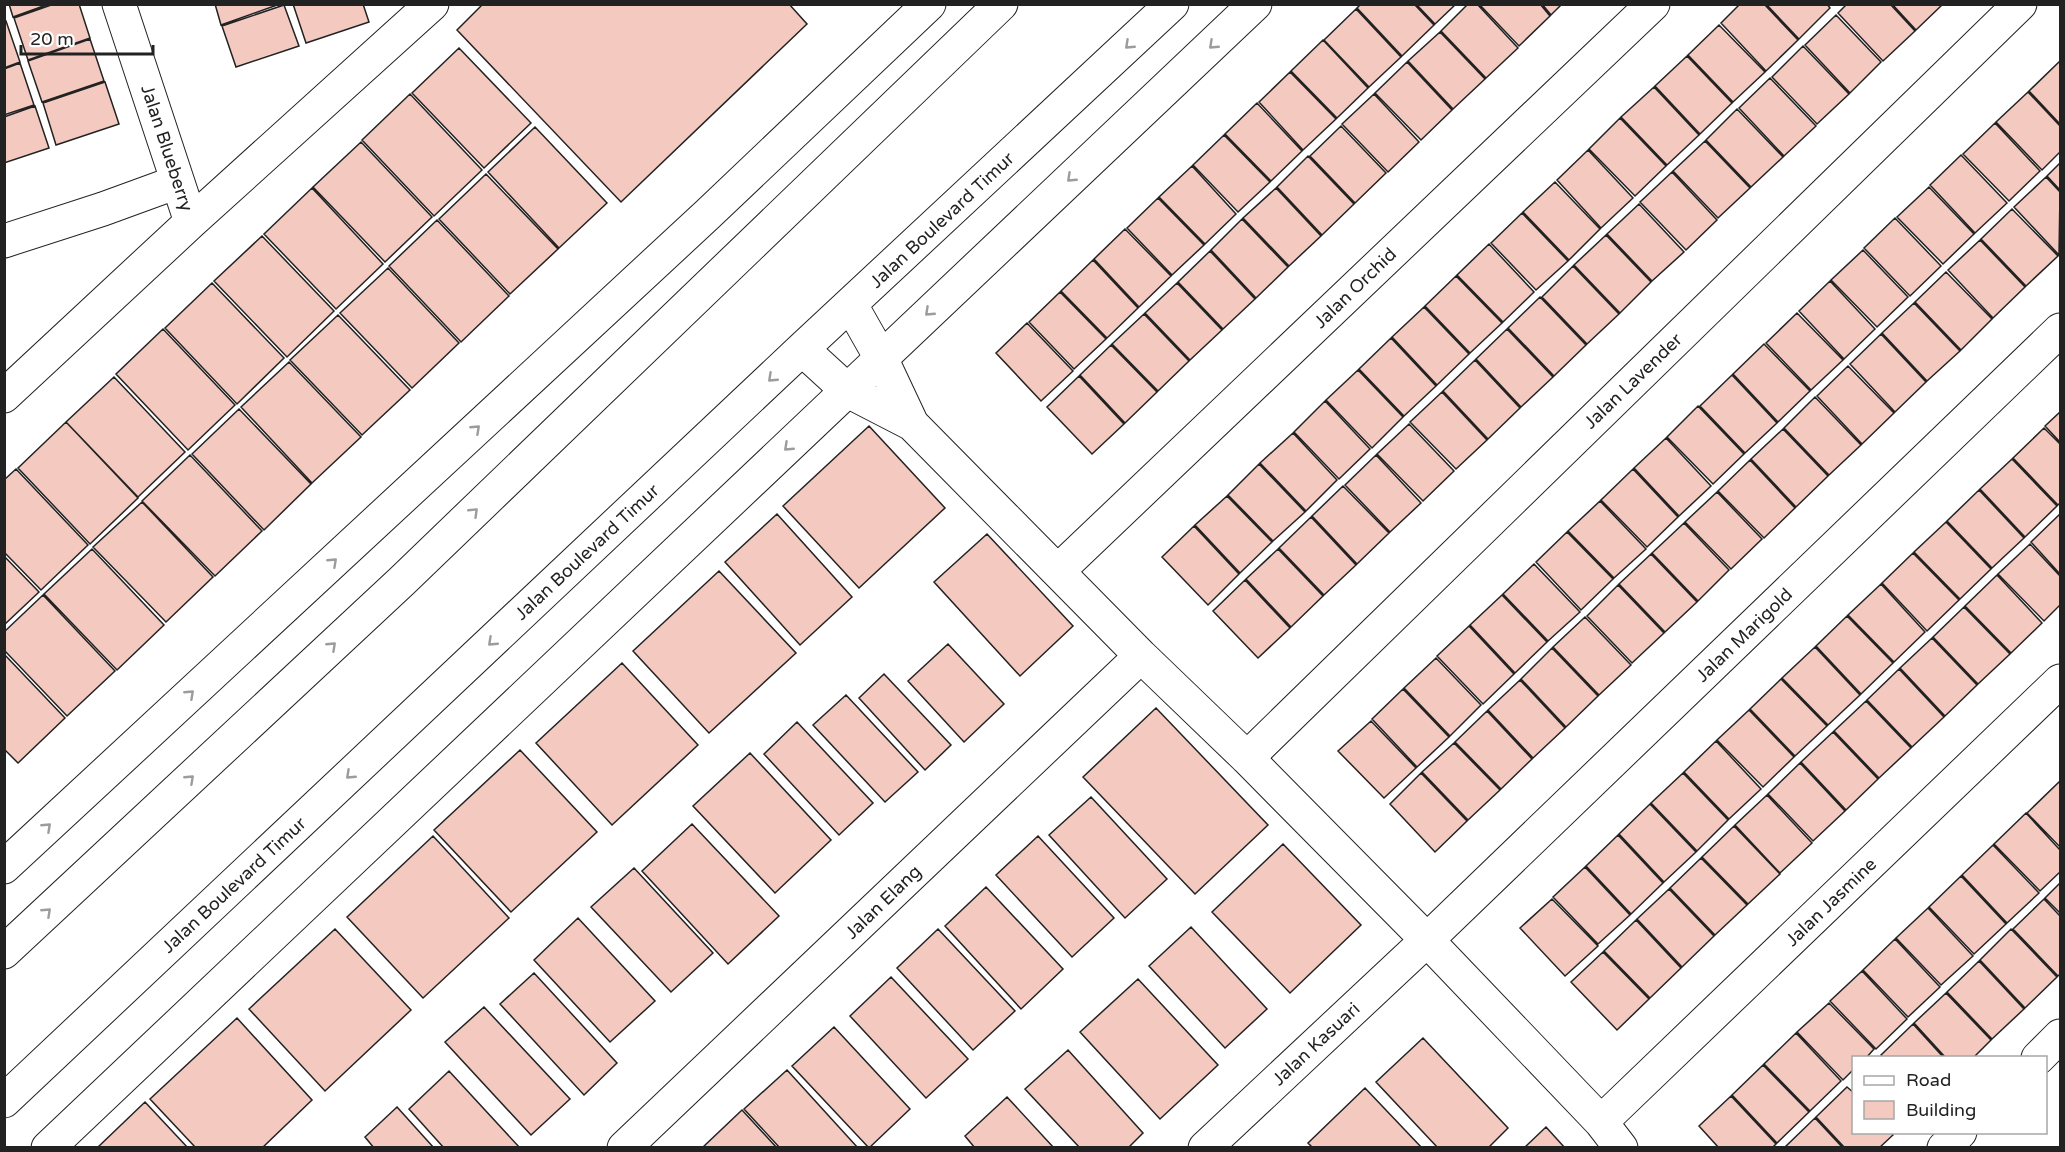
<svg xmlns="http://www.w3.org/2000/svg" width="2065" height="1152" font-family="'Varela Round',sans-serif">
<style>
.building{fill:#f3c9c0;stroke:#222;stroke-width:1.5}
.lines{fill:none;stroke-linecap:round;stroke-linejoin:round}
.minor-casing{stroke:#222;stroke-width:35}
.minor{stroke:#fff;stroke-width:33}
.oneway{stroke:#9c9c9c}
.labels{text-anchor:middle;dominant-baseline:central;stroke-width:4.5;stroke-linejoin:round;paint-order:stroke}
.street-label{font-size:18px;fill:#222;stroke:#fff}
</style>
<rect width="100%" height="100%" fill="#fff"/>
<!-- building -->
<path class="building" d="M9 4H49L13 17Z
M54 4H79L90 38 28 60 14 18Z
M215 4H280L221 25Z
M293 4H363L369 22 306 43Z
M483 4H789L807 24 621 202 457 30Z
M1361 4H1414L1434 25 1402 56 1357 8Z
M1416 4H1456L1435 24Z
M1468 4H1477L1518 48 1486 78 1441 31Z
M1479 4H1540L1550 16 1519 46Z
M1542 4H1562L1551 15Z
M1740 4H1764L1798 40 1766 71 1721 23Z
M1766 4H1827L1830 8 1799 39Z
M1847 4H1890L1915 31 1883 61 1838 13Z
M1892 4H1943L1916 30Z
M284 5 299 46 236 67 222 26Z
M1356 9 1401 57 1369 87 1324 40Z
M1836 15 1881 62 1850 93 1805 45Z
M6 21 20 62 4 68V22Z
M1719 25 1765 72 1733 102 1688 55Z
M1440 32 1485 79 1453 109 1408 61Z
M90 39 104 81 42 102 28 61Z
M1323 40 1368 88 1337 118 1291 71Z
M1803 46 1849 94 1817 124 1772 77Z
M459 48 531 123 484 168 412 93Z
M1687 56 1732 103 1700 134 1655 86Z
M2060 61V124L2029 91Z
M1407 62 1452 110 1421 140 1375 93Z
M20 63 34 105 4 115V69Z
M1290 72 1336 119 1303 150 1259 102Z
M1770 78 1816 126 1784 156 1739 108Z
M105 82 119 124 56 145 43 103Z
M1654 87 1699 135 1667 165 1621 117Z
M2028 92 2060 126V152L2042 170 1996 122Z
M410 94 482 170 434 216 362 140Z
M1374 94 1419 142 1388 172 1342 124Z
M1257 103 1302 151 1271 181 1225 134Z
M35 106 49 148 4 163V117Z
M1737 109 1783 157 1751 187 1706 140Z
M1620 118 1666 166 1635 196 1589 149Z
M1995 123 2040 171 2009 201 1963 154Z
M1341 126 1386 173 1355 203 1310 156Z
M535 127 607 203 559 248 488 172Z
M1224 135 1270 182 1238 212 1193 165Z
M1705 141 1750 188 1718 218 1673 171Z
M361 142 432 217 385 262 313 187Z
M1588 150 1633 198 1601 228 1557 180Z
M1961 155 2007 203 1975 233 1930 185Z
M1308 156 1354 204 1322 235 1277 187Z
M2060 163V190L2047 176Z
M1192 166 1236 214 1205 244 1159 197Z
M1672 172 1717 220 1686 250 1640 202Z
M486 174 558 249 510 294 439 219Z
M2046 177 2060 192 2059 255 2014 207Z
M1555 182 1600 229 1569 260 1523 212Z
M1929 187 1974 234 1943 264 1897 217Z
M312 188 383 264 336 309 264 234Z
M1276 188 1321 236 1289 266 1243 218Z
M1158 198 1204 245 1172 275 1127 228Z
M1639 204 1684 252 1652 281 1607 234Z
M2012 209 2058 256 2026 286 1981 239Z
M1522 213 1568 261 1536 290 1491 243Z
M1895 218 1941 266 1910 296 1864 248Z
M1242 219 1288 267 1256 298 1211 250Z
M437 220 509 296 461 342 389 266Z
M1125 229 1171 276 1139 307 1094 259Z
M1606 235 1651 282 1620 313 1574 265Z
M262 236 334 311 287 357 214 281Z
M1980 240 2025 287 1993 318 1948 270Z
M1489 244 1534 292 1503 322 1457 275Z
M1863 250 1908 297 1877 327 1831 280Z
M1210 251 1255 299 1223 329 1178 282Z
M1093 260 1138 308 1107 338 1061 291Z
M1573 266 1619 314 1587 344 1542 297Z
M388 268 459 343 412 388 340 313Z
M1946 272 1992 319 1961 350 1915 302Z
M1456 276 1502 323 1470 353 1425 306Z
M1830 281 1875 329 1844 359 1799 311Z
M212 283 284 358 237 404 165 328Z
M1177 283 1222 330 1190 360 1145 313Z
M1060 292 1106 339 1074 369 1029 322Z
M1540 297 1586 345 1554 376 1508 328Z
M1914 303 1960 351 1927 381 1882 333Z
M1424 307 1469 354 1437 385 1392 337Z
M1797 313 1843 360 1811 390 1766 343Z
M1144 314 1189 361 1158 391 1112 344Z
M338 315 410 390 362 435 290 360Z
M1027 323 1073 371 1041 401 996 353Z
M163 329 235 405 188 450 116 374Z
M1507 329 1553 377 1521 407 1476 359Z
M1881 334 1926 382 1895 412 1850 364Z
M1391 338 1436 386 1404 416 1359 369Z
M1764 344 1810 391 1778 422 1733 374Z
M1111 345 1157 392 1125 423 1080 375Z
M1475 360 1520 408 1488 439 1443 391Z
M289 362 361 437 312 483 241 407Z
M1848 366 1894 413 1862 444 1817 396Z
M1358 370 1403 417 1372 448 1326 400Z
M1732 375 1777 423 1745 453 1700 406Z
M1079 376 1124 424 1092 454 1047 407Z
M114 377 185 452 138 497 66 422Z
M1442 392 1487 440 1456 469 1410 422Z
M1815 397 1861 445 1829 475 1784 428Z
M1325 401 1370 449 1339 479 1294 432Z
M1698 406 1744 454 1713 484 1667 437Z
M239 409 311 484 264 530 192 454Z
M2060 412V442L2045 426Z
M66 422 138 498 90 544 18 468Z
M1409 424 1454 471 1423 501 1377 454Z
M869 426 945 508 859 588 783 506Z
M2044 428 2060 444V503L2058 505 2013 458Z
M1783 429 1828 476 1796 507 1751 459Z
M1293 433 1337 480 1306 511 1260 463Z
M1666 438 1711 486 1679 516 1634 468Z
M190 455 262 531 215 576 142 501Z
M1376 455 1421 503 1390 532 1345 485Z
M2012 459 2057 506 2025 537 1980 489Z
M1750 460 1795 508 1764 538 1718 491Z
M1259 464 1305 512 1273 541 1228 495Z
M16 469 88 545 41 590 4 552V480Z
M1633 469 1678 517 1647 547 1601 500Z
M1343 486 1389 533 1357 564 1312 516Z
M1979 490 2024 538 1992 568 1947 521Z
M1717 492 1762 539 1731 569 1685 522Z
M1227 496 1272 542 1240 573 1195 525Z
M1600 501 1646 549 1614 578 1568 531Z
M142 502 213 577 166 622 93 547Z
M777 514 852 597 800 645 725 562Z
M2060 514V574L2031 542Z
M1311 517 1356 565 1324 595 1279 548Z
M1946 522 1991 569 1960 599 1914 552Z
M1684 523 1729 570 1698 601 1652 553Z
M1194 526 1239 574 1208 605 1162 557Z
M1567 532 1613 579 1581 610 1536 562Z
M987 534 1073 626 1020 676 934 582Z
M2030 544 2060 576V605L2044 621 1998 574Z
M92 549 164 625 117 670 44 594Z
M1278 549 1323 596 1291 627 1246 579Z
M1913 553 1959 600 1927 631 1882 583Z
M1651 554 1697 602 1665 632 1619 584Z
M4 556 39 592 4 625Z
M1534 564 1580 612 1548 641 1503 594Z
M719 571 796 653 709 733 633 651Z
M1997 575 2042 623 2011 653 1965 606Z
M1245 580 1290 628 1258 658 1213 611Z
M1881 584 1925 632 1894 662 1848 615Z
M1618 585 1664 633 1632 663 1587 616Z
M43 595 115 671 67 716 4 650V632Z
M1502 595 1547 642 1515 673 1470 625Z
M1964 607 2010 654 1978 684 1933 637Z
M1847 616 1893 663 1861 694 1816 646Z
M1585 617 1631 665 1599 695 1553 647Z
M1469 626 1514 674 1483 704 1437 656Z
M1932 638 1977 685 1945 716 1900 668Z
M948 644 1004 704 964 742 908 681Z
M1815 647 1860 695 1828 725 1782 678Z
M1552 648 1598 696 1566 727 1521 679Z
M4 654 65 718 18 763 4 749Z
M1436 658 1481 705 1450 736 1404 688Z
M622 663 698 745 612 825 536 743Z
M1899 669 1944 717 1912 747 1867 700Z
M884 674 951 745 925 770 859 698Z
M1781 679 1827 726 1795 756 1750 709Z
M1520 680 1565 728 1533 758 1488 710Z
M1403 689 1449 737 1417 767 1372 719Z
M846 695 918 772 885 802 813 725Z
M1866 701 1911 748 1879 778 1834 731Z
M1156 708 1268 825 1195 894 1083 777Z
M1749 710 1794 757 1763 787 1717 740Z
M1487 711 1532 759 1501 789 1455 742Z
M1371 721 1416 768 1384 798 1338 751Z
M797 722 873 803 839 835 764 754Z
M1833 732 1878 779 1846 810 1801 762Z
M1716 741 1761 789 1729 819 1684 772Z
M1454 743 1500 790 1468 820 1422 772Z
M520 750 597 832 511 912 434 830Z
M750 753 831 840 775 893 693 806Z
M1800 763 1845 811 1813 841 1768 794Z
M1421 773 1467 821 1435 852 1390 804Z
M1683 773 1728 820 1697 851 1651 803Z
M2059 782 2060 784V847L2027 813Z
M1767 795 1812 843 1780 873 1735 825Z
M1091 797 1167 879 1125 918 1049 835Z
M1650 804 1696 852 1664 882 1619 834Z
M2026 813 2060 850V872L2040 891 1994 844Z
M692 824 779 916 728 964 642 871Z
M1734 826 1780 874 1748 904 1702 857Z
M1618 835 1663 883 1631 914 1586 866Z
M433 836 509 918 423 998 347 917Z
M1038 836 1114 918 1072 957 996 875Z
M1283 844 1361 925 1290 993 1212 912Z
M1993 845 2039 893 2007 923 1962 875Z
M1701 858 1747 905 1715 935 1670 888Z
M1585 867 1630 915 1598 944 1553 897Z
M634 868 713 953 671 992 591 907Z
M1961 876 2006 924 1974 954 1929 907Z
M2060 883V913L2045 898Z
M986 887 1063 969 1021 1009 945 926Z
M1669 889 1714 936 1682 967 1637 919Z
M1552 899 1598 946 1565 976 1520 928Z
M2044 899 2060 916V974L2058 976 2013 929Z
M1928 908 1973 956 1941 985 1896 938Z
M578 918 655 1001 610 1042 534 960Z
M1636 920 1681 968 1650 998 1604 951Z
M1191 927 1267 1009 1225 1048 1149 966Z
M335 929 411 1010 325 1091 249 1009Z
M938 929 1015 1011 973 1050 897 968Z
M2011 929 2057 977 2025 1008 1980 960Z
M1895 939 1940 987 1908 1017 1863 970Z
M1603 952 1649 999 1617 1030 1571 982Z
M1979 961 2024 1009 1992 1039 1947 992Z
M1862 971 1907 1019 1876 1049 1830 1001Z
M534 973 617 1063 584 1095 500 1004Z
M891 977 968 1059 926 1098 850 1016Z
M1138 979 1218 1065 1160 1119 1080 1032Z
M1946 993 1991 1040 1973 1058H1946L1914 1023Z
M1829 1003 1874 1049 1866 1058H1854V1069L1843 1080 1797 1032Z
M484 1007 570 1099 531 1135 445 1042Z
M237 1018 312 1100 262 1148H196L150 1099Z
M1913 1024 1944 1058H1884L1881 1055Z
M834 1027 910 1109 869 1148 792 1066Z
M1796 1033 1841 1081 1810 1111 1764 1064Z
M1423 1038 1508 1128 1488 1148H1438L1376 1082Z
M1068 1050 1143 1133 1128 1148H1080L1025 1089Z
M1763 1065 1809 1112 1777 1143 1732 1095Z
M787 1070 858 1148H780L744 1109Z
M449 1071 520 1148H444L409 1109Z
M1847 1087 1854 1093V1132H1891L1893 1135 1879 1148H1845L1816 1117Z
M1365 1088 1422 1148H1313L1308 1143Z
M1731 1096 1776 1144 1772 1148H1719L1699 1126Z
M1007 1097 1054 1148H975L965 1136Z
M145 1102 188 1148H97Z
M397 1107 434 1148H374L365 1137Z
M742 1110 777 1148H702Z
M1815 1118 1843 1148H1784Z
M1546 1127 1565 1148H1524Z"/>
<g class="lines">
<defs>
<path id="minor" d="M119 4 191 222
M4 241 103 209 177 182
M851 305 881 358 912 424
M802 349 848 391 912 424 1141 656 1247 758 1427 940 1601 1122 1621 1148
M4 396 191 222 432 4
M1058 571 1653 4
M1247 758 2020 4
M4 867 708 214 929 4
M4 952 402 581 1001 4
M2038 1058 2060 1036
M4 1101 802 349 1172 4
M1601 1122 2060 681
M48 1148 1255 4
M624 1148 1141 656
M1205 1148 1427 940 2060 330
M1944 1148 1960 1132"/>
</defs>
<!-- minor casing -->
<use href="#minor" class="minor-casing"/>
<!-- minor -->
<use href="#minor" class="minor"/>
</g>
<!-- one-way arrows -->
<defs><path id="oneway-chevron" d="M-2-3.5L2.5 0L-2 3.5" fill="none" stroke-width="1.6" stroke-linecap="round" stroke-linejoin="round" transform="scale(1.5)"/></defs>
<g class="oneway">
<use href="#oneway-chevron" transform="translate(1129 45) rotate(137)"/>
<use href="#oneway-chevron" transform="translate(1213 45) rotate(137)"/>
<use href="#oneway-chevron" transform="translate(1071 178) rotate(137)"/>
<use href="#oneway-chevron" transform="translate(929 312) rotate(137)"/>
<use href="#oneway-chevron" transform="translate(772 378) rotate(137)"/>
<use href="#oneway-chevron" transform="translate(476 429) rotate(-43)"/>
<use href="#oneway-chevron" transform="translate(788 447) rotate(137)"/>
<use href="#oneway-chevron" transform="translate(474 512) rotate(-44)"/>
<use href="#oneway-chevron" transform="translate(333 562) rotate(-43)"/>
<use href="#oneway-chevron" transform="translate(492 642) rotate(137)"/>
<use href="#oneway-chevron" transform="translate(332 646) rotate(-43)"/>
<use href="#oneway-chevron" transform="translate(190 694) rotate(-43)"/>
<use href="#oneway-chevron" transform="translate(350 775) rotate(137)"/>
<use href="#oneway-chevron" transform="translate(190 779) rotate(-43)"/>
<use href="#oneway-chevron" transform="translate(47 827) rotate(-43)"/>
<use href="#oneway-chevron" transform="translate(47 912) rotate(-43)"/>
</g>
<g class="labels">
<!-- street labels -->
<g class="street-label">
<text transform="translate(167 148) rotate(72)">Jalan Blueberry</text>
<text transform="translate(942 220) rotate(-43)">Jalan Boulevard Timur</text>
<text transform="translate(1355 288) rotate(-44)">Jalan Orchid</text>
<text transform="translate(1633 381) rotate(-44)">Jalan Lavender</text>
<text transform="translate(587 552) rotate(-43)">Jalan Boulevard Timur</text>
<text transform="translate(1744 635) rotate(-44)">Jalan Marigold</text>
<text transform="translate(234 885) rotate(-43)">Jalan Boulevard Timur</text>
<text transform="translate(883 902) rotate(-44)">Jalan Elang</text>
<text transform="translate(1831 902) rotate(-44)">Jalan Jasmine</text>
<text transform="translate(1316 1044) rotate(-43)">Jalan Kasuari</text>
</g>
</g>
<!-- border -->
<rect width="2065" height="1152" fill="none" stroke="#222222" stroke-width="12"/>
<!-- legend -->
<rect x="1852" y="1056" width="195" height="78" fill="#ffffff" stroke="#a7a7a7" stroke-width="1.5"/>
<rect x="1864" y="1076" width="30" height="9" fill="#ffffff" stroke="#a7a7a7" stroke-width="1.5"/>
<text x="1906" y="1086" font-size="18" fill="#222222">Road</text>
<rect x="1864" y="1101" width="30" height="18" fill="#f3c9c0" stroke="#a7a7a7" stroke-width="1.5"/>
<text x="1906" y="1116" font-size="18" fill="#222222">Building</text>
<!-- scale -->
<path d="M21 45v9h132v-9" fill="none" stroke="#222222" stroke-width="3"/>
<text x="30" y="45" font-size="18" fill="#222222" stroke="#ffffff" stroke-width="4.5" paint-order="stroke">20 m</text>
</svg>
